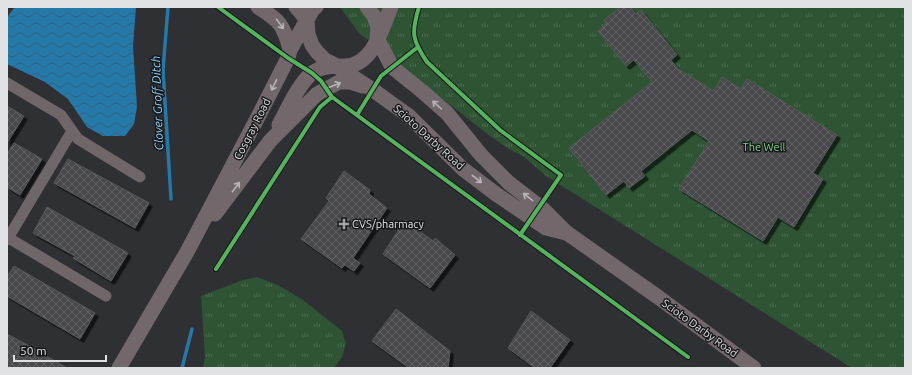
<svg xmlns="http://www.w3.org/2000/svg" width="912" height="375" font-family="Ubuntu,sans-serif">
<style>
.park{fill:url(#park-tufts)}
.water{fill:url(#water-waves)}
.lines{fill:none;stroke-linecap:round;stroke-linejoin:round}
.stream{stroke:#2579a9;stroke-width:3.5}
.building{fill:url(#building-cross-hatch);stroke:#57585b;filter:url(#shadow)}
.minor{stroke:#6f6669;stroke-width:11}
.secondary{stroke:#72676a;stroke-width:15}
.cycleway-casing{stroke:#16181a;stroke-width:6}
.cycleway{stroke:#56b35d;stroke-width:4}
.oneway{stroke:#b9b6ba}
.poi-dot{fill:#a1a3a7;stroke:#16181a;stroke-width:1.5}
.labels{text-anchor:middle;dominant-baseline:central;stroke-width:3;stroke-linejoin:round;paint-order:stroke}
.street-label{font-size:11px;fill:#dfe1e5;stroke:#16181a}
.park-label{font-size:11px;fill:#7ad885;stroke:#16181a}
.poi-label{font-size:11px;fill:#dfe1e5;stroke:#16181a;text-anchor:start}
.water-label{font-size:12px;font-style:italic;fill:#95d3fe;stroke:#16181a}
</style>
<defs>
<pattern id="park-tufts" width="24" height="20" patternUnits="userSpaceOnUse"><rect width="24" height="20" fill="#2e5433"/><path d="M3 7l-1-3M5 7V3M7 7l1-3M15 17l-1-3M17 17v-4M19 17l1-3" fill="none" stroke="#4c6c50"/></pattern>
<pattern id="water-waves" width="16" height="10" patternUnits="userSpaceOnUse"><rect width="16" height="10" fill="#2579a9"/><path d="M0 5q4-4 8 0t8 0" fill="none" stroke="#32617c"/></pattern>
<pattern id="building-cross-hatch" width="8" height="8" patternUnits="userSpaceOnUse"><rect width="8" height="8" fill="#484a4c"/><path d="M0 0l8 8M0 8l8-8" fill="none" stroke="#626466"/></pattern>
<filter id="shadow"><feDropShadow dx="3.5" dy="3.5" stdDeviation="0" flood-color="#0009"/></filter>
</defs>
<rect width="100%" height="100%" fill="#2e3033"/>
<!-- park -->
<path class="park" d="M340 7H905V368H852L546 176 523 156 509 149 490 136 359 33Z
M257 277 278 285 303 300 342 331 346 344 342 357 334 368H203L205 357 201 296 243 280Z"/>
<!-- water -->
<path class="water" d="M15 7H136L133 46 137 107 134 124 125 136H103L87 127 68 99 45 82 7 64V17Z"/>
<g class="lines">
<!-- stream -->
<path class="stream" d="M168 7 163 70 171 199
M182 368 192 329"/>
</g>
<!-- building -->
<path class="building" d="M620 7H630L636 14 641 10 677 55 671 60 678 69 714 91 722 77 741 89 747 79 837 135 813 173 823 179 794 227 778 217 763 241 679 189 709 141 692 130 641 171 645 176 629 188 624 181 606 195 569 148 652 82 634 60 626 66 598 31 607 24 604 20Z
M7 106 24 116 7 143Z
M14 143 42 159 20 195 7 187V154Z
M68 159 149 203 135 228 54 183Z
M344 171 370 190 369 194 387 208 353 258 360 263 354 271 345 265 342 268 301 239 329 201 326 198Z
M47 207 128 253 111 281 73 258 75 256 33 233Z
M405 220 433 241 435 238 455 255 430 288 383 254Z
M14 266 95 313 80 339 7 296V277Z
M396 309 450 351 448 368H409L372 341Z
M531 311 570 340 550 368H535L508 348Z
M7 334 24 343 67 368H7Z"/>
<g class="lines">
<!-- minor -->
<path class="minor" d="M7 83 61 115 78 139 140 177
M7 237 106 296
M7 240 72 131"/>
<!-- secondary -->
<path class="secondary" d="M258 7C279 20 284 25 290 50
M296 7 307 20 308 34 312 45 317 52 325 60 335 65 373 90 409 116 463 169 496 194 546 228 566 233
M367 7 374 16 378 27 377 38 392 67 423 92 447 113 481 155 509 183 544 210 567 233 658 297 754 368
M279 125C287 110 299 83 312 73 322 66 334 66 345 66 373 66 382 28 391 7
M215 214 270 141 317 94 339 82H350L362 86
M119 368 187 252 259 115 288 58 290 50 313 9 316 7"/>
<defs>
<path id="cycleway" d="M218 7 288 58 312 73 321 81 332 97 688 357
M419 7C411 33 412 40 427 62L500 130 561 175 520 235
M357 115 381 76 418 47
M216 269 320 107 332 97"/>
</defs>
<!-- cycleway casing -->
<use href="#cycleway" class="cycleway-casing"/>
<!-- cycleway -->
<use href="#cycleway" class="cycleway"/>
</g>
<!-- one-way arrows -->
<defs><path id="oneway-shaft" d="M-6 0H5M1.5-3L5.5 0L1.5 3" fill="none" stroke-width="1.6" stroke-linecap="round" stroke-linejoin="round"/></defs>
<g class="oneway">
<use href="#oneway-shaft" transform="translate(280 24) rotate(54)"/>
<use href="#oneway-shaft" transform="translate(274 85) rotate(116)"/>
<use href="#oneway-shaft" transform="translate(335 85) rotate(-21)"/>
<use href="#oneway-shaft" transform="translate(437 105) rotate(-138)"/>
<use href="#oneway-shaft" transform="translate(477 179) rotate(38)"/>
<use href="#oneway-shaft" transform="translate(236 187) rotate(-53)"/>
<use href="#oneway-shaft" transform="translate(528 197) rotate(-142)"/>
</g>
<!-- markers -->
<path class="poi-dot" d="M342 218h4v4h4v4h-4v4h-4v-4h-4v-4h4z"/>
<g class="labels">
<!-- street labels -->
<g class="street-label">
<text transform="translate(252 129) rotate(-63)">Cosgray Road</text>
<text transform="translate(429 137) rotate(42)">Scioto Darby Road</text>
<text transform="translate(700 328) rotate(36)">Scioto Darby Road</text>
</g>
<!-- park labels -->
<g class="park-label">
<text x="764" y="147">The Well</text>
</g>
<!-- poi labels -->
<g class="poi-label">
<text x="352" y="224">CVS/pharmacy</text>
</g>
<!-- water labels -->
<g class="water-label">
<text transform="translate(157 103) rotate(-92)">Clover Groff Ditch</text>
</g>
</g>
<!-- border -->
<rect width="912" height="375" fill="none" stroke="#dfe1e5" stroke-width="16"/>
<!-- scale -->
<path d="M14 355v6h92v-6" fill="none" stroke="#dfe1e5" stroke-width="2"/>
<text x="20" y="355" font-size="12" fill="#dfe1e5" stroke="#16181a" stroke-width="3" paint-order="stroke">50 m</text>
</svg>
